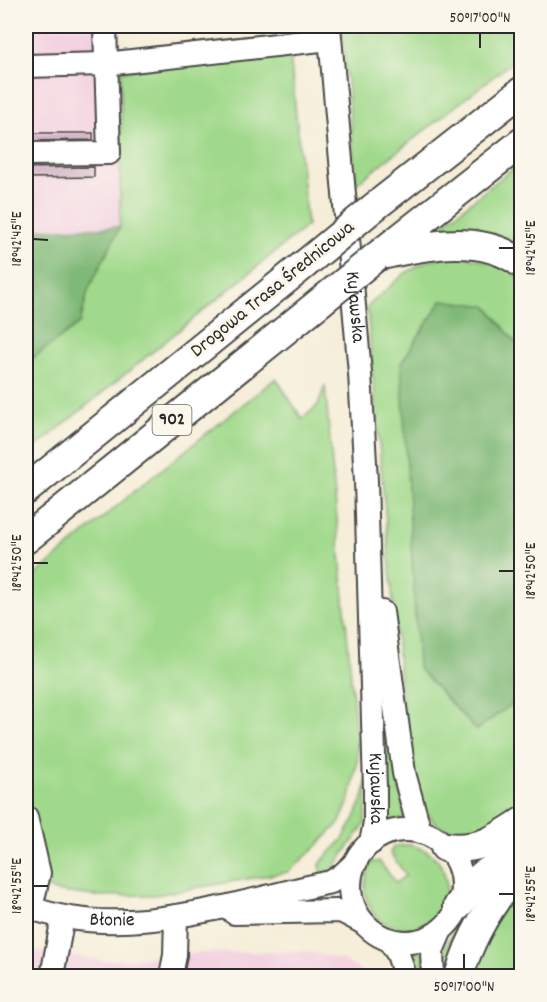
<svg xmlns="http://www.w3.org/2000/svg" width="547" height="1002" viewBox="0 0 547 1002" font-family="Dekko,sans-serif">
<rect width="100%" height="100%" fill="#fbf7ec"/>
<filter id="ink" filterUnits="userSpaceOnUse"><feTurbulence type="fractalNoise" baseFrequency=".0167" numOctaves="2"/><feDisplacementMap in="SourceGraphic" scale="12" xChannelSelector="R" yChannelSelector="G"/><feConvolveMatrix kernelMatrix="1 2 1 2 8 2 1 2 1" color-interpolation-filters="sRGB"/></filter>
<filter id="wash" filterUnits="userSpaceOnUse"><feTurbulence type="fractalNoise" baseFrequency=".008" numOctaves="4" result="noise"/><feDisplacementMap in="SourceGraphic" scale="24" xChannelSelector="R" yChannelSelector="G"/><feGaussianBlur stdDeviation="1.35" result="paint"/><feColorMatrix in="noise" values="0 0 0 0 0 0 0 0 0 0 0 0 0 0 0 0 0 1.4 0 .05"/><feComposite in="paint" operator="in"/></filter>
<g filter="url(#wash)">
<rect width="100%" height="100%" fill="#f5edd7"/>
<g fill="#f3cfe0">
<polygon points="121,26 120,227 26,230 26,27"/>
<polygon points="26,945 35,950 105,961 197,953 306,951 343,960 370,976 26,976"/>
</g>
<g fill="#a0d98b" stroke="#66825b" stroke-width="1.5">
<polygon points="342,26 521,26 521,55 356,184"/>
<polygon points="290,54 307,226 26,455 26,363 80,323 88,290 120,227 121,71"/>
<path d="M521 162V248C502 231 469 229 444 232L441 226Z"/>
<polygon points="456,253 509,268 521,281 521,368 519,347 511,705 521,691 521,807 498,824 479,830 458,833 438,826 424,810 415,783 401,693 367,307 405,273 428,261"/>
<polygon points="276,378 302,419 318,405 325,385 358,757 350,798 340,822 315,848 288,872 155,895 94,896 55,891 26,880 26,583 136,490"/>
<polygon points="381,688 405,818 382,822"/>
<polygon points="368,776 365,824 335,866 322,876 320,865 323,860 343,839 354,820 363,798"/>
<path d="M409 845C427 849 440 857 445 876 448 885 447 894 444 903 426 952 342 927 371 863L379 861 396 883 406 875 390 853 394 846Z"/>
<polygon points="521,882 521,976 468,976 475,951"/>
<polygon points="479,884 451,976 440,976 445,947 455,928 466,915"/>
<polygon points="423,951 425,976 416,976 411,953"/>
</g>
<g fill="#80b977" stroke="#567251" stroke-width="1.5">
<polygon points="120,227 88,290 80,323 26,363 26,230"/>
<polygon points="442,300 487,306 519,347 521,368 521,691 511,705 476,730 418,668 401,363"/>
</g>
<g id="blocks">
<g fill="#c49db9">
<polygon points="26,133 93,133 93,140 26,141"/>
<polygon points="26,168 94,167 94,177 26,178"/>
</g>
</g>
</g>
<g filter="url(#ink)">
<use href="#blocks" fill-opacity="0" stroke="#494845" stroke-width="1.5"/>
<g fill="none" stroke-linecap="round" stroke-linejoin="round">
<defs>
<g id="minor">
<path id="s1" d="M329 26 360 373 366 481 375 789V822L371 843"/>
<polyline points="26,66 105,64 330,39"/>
<polyline points="26,154 109,153 105,26"/>
<polyline points="382,612 404,773 420,832"/>
<polyline points="26,817 39,873 31,908"/>
<circle cx="406" cy="886" r="56"/>
<path id="s2" d="M26 906C122 944 234 902 331 882L342 875 356 862"/>
<polyline points="234,913 337,911 343,912 362,922"/>
<polyline points="388,939 398,954 405,976"/>
<polyline points="52,976 63,917"/>
<polyline points="171,976 175,955 176,916"/>
<polyline points="433,976 432,951 441,930"/>
</g>
<g id="major">
<polyline points="373,208 522,91"/>
<path d="M382 255C427 245 483 233 522 264"/>
<polyline points="377,256 522,142"/>
<polyline points="26,490 305,264"/>
<polyline points="26,539 319,303"/>
<path d="M445 847C478 851 495 840 522 822"/>
<polyline points="458,906 477,880 484,874 522,851"/>
<path d="M459 976C471 934 493 899 522 866"/>
</g>
</defs>
<use href="#minor" stroke="#494845" stroke-width="26"/>
<use href="#major" stroke="#494845" stroke-width="32"/>
<use href="#minor" stroke="#fff" stroke-width="22"/>
<use href="#major" stroke="#fff" stroke-width="28"/>
<defs>
<g id="major-bridge">
<polyline points="305,264 373,208"/>
<polyline points="319,303 377,256"/>
</g>
</defs>
<use href="#major-bridge" stroke="#494845" stroke-width="32" stroke-linecap="butt"/>
<use href="#major-bridge" stroke="#fff" stroke-width="28"/>
</g>
</g>
<path fill="none" stroke="#2b2b2b" stroke-width="2" d="M480 48V33M33 239 48 240M499 248H514M33 563H48M499 571H514M33 886H48M499 894H514M464 969V954"/>
<g text-anchor="middle" dominant-baseline="central" stroke-width="6" stroke-linejoin="round" paint-order="stroke">
<rect fill="#fbf7ec" stroke="#696865" stroke-width="1.5" x="152.5" y="405" width="39" height="30" rx="4.5"/>
<g font-size="18" font-weight="bold" fill="#2b2b2b">
<text x="172" y="420">902</text>
</g>
<g font-size="20" fill="#2b2b2b" stroke="#fbf7ec">
<text transform="translate(273 290) rotate(-39)">Drogowa Trasa Średnicowa</text>
<text stroke="none"><textPath href="#s1" startOffset="282">Kujawska</textPath></text>
<text stroke="none"><textPath href="#s1" startOffset="764">Kujawska</textPath></text>
<text stroke="none"><textPath href="#s2" startOffset="88">Błonie</textPath></text>
</g>
</g>
<rect width="547" height="1002" fill="none" stroke="#fbf7ec" stroke-width="66"/>
<rect x="33" y="33" width="481" height="936" fill="none" stroke="#2b2b2b" stroke-width="2"/>
<g font-size="15" text-anchor="middle" fill="#2b2b2b">
<text x="480" y="22">50°17'00"N</text>
<text transform="translate(16 239) rotate(-90)" y="5">18°42'45"E</text>
<text transform="translate(530 248) rotate(-90)" y="5">18°42'45"E</text>
<text transform="translate(16 563) rotate(-90)" y="5">18°42'50"E</text>
<text transform="translate(530 571) rotate(-90)" y="5">18°42'50"E</text>
<text transform="translate(16 886) rotate(-90)" y="5">18°42'55"E</text>
<text transform="translate(530 894) rotate(-90)" y="5">18°42'55"E</text>
<text x="464" y="991">50°17'00"N</text>
</g>
</svg>
